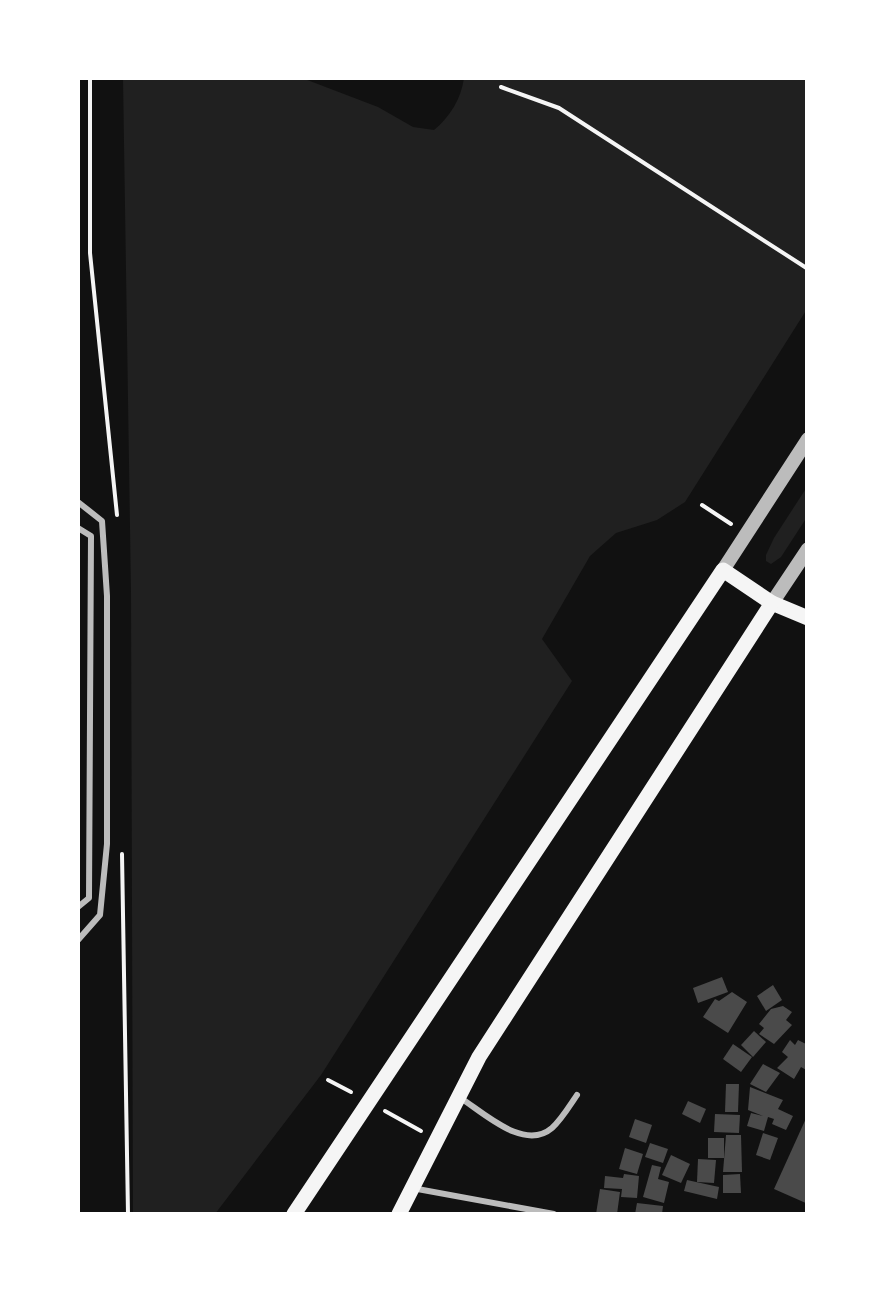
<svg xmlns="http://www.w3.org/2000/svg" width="885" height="1292" viewBox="0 0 885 1292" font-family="Signika,sans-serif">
<rect width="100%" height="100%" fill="#111"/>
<g fill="#202020">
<path d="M123 78H302L378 107 413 127 434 130C450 117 461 99 464 78H807V309L685 502 657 520 616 533 590 556 542 639 572 681 321 1075 215 1214H133L131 592Z"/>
<polygon points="807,487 807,517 781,557 771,564 766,561 766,555 774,538"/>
</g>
<g fill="#4a4a4a">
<polygon points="722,977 728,992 698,1003 693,988"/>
<polygon points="773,985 782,1000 766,1011 757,996"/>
<polygon points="732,992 747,1002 728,1033 703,1017 715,999 719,1001"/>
<polygon points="783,1006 792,1012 786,1020 792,1025 774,1044 759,1034 764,1028 759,1024 771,1009"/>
<polygon points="754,1031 766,1042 753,1057 741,1045"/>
<polygon points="790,1040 795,1045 798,1040 808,1045 808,1071 801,1067 794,1079 777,1068 788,1057 782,1052"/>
<polygon points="733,1044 752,1057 741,1072 723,1059"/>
<polygon points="763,1064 780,1073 766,1092 750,1084"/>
<polygon points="726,1084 739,1084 738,1112 725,1112"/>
<polygon points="750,1087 783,1100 778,1109 793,1116 786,1130 772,1124 774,1119 768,1117 764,1131 747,1126 751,1113 763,1116 748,1110"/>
<polygon points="688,1101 706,1109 700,1123 682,1114"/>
<polygon points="715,1114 740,1115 739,1133 714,1132"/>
<polygon points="808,1114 808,1204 774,1189"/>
<polygon points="635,1119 652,1125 646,1143 629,1137"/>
<polygon points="763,1133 778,1138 770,1160 756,1155"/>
<polygon points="726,1135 741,1135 742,1172 723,1172"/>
<rect x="708" y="1138" width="16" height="20"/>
<polygon points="650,1143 668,1149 663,1163 645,1157"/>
<polygon points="625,1148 643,1154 637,1174 619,1169"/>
<polygon points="671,1155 690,1164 681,1183 662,1175"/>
<polygon points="698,1159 716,1160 714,1183 697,1182"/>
<polygon points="652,1165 661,1167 658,1179 669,1182 664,1203 643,1197"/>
<polygon points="624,1174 639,1176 637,1198 621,1197 622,1189 604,1188 605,1176 623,1178"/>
<polygon points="740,1174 741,1193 723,1193 723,1175"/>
<polygon points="687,1180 719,1187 717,1199 684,1191"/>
<polygon points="600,1189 620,1192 617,1214 596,1214"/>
<polygon points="637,1203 663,1206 662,1214 635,1214"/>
</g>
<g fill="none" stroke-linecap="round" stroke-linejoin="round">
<g stroke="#f5f5f5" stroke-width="4">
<polyline points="90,78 90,253 117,515"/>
<polyline points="501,87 559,108 808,269"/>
<polyline points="702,505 731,524"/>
<polyline points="122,854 128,1214"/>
<polyline points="328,1080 351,1092"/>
<polyline points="385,1111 421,1131"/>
</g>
<g stroke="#bcbcbc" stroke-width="6">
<polyline points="78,502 102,521 107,596 107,844 100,915 78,940"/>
<polyline points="78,528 91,536 89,898 78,907"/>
<path d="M459 1097C483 1112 524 1152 552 1128 562 1119 570 1105 577 1095"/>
<polyline points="412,1188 554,1214"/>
</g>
<g stroke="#bcbcbc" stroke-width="14">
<polyline points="723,570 808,439"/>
<polyline points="772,603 808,549"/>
</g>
<g stroke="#f5f5f5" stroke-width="15">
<polyline points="294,1214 723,570 772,603 808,618"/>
<polyline points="399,1214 479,1057 772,603"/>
</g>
</g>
<rect width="885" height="1292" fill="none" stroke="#ffffff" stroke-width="160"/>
</svg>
